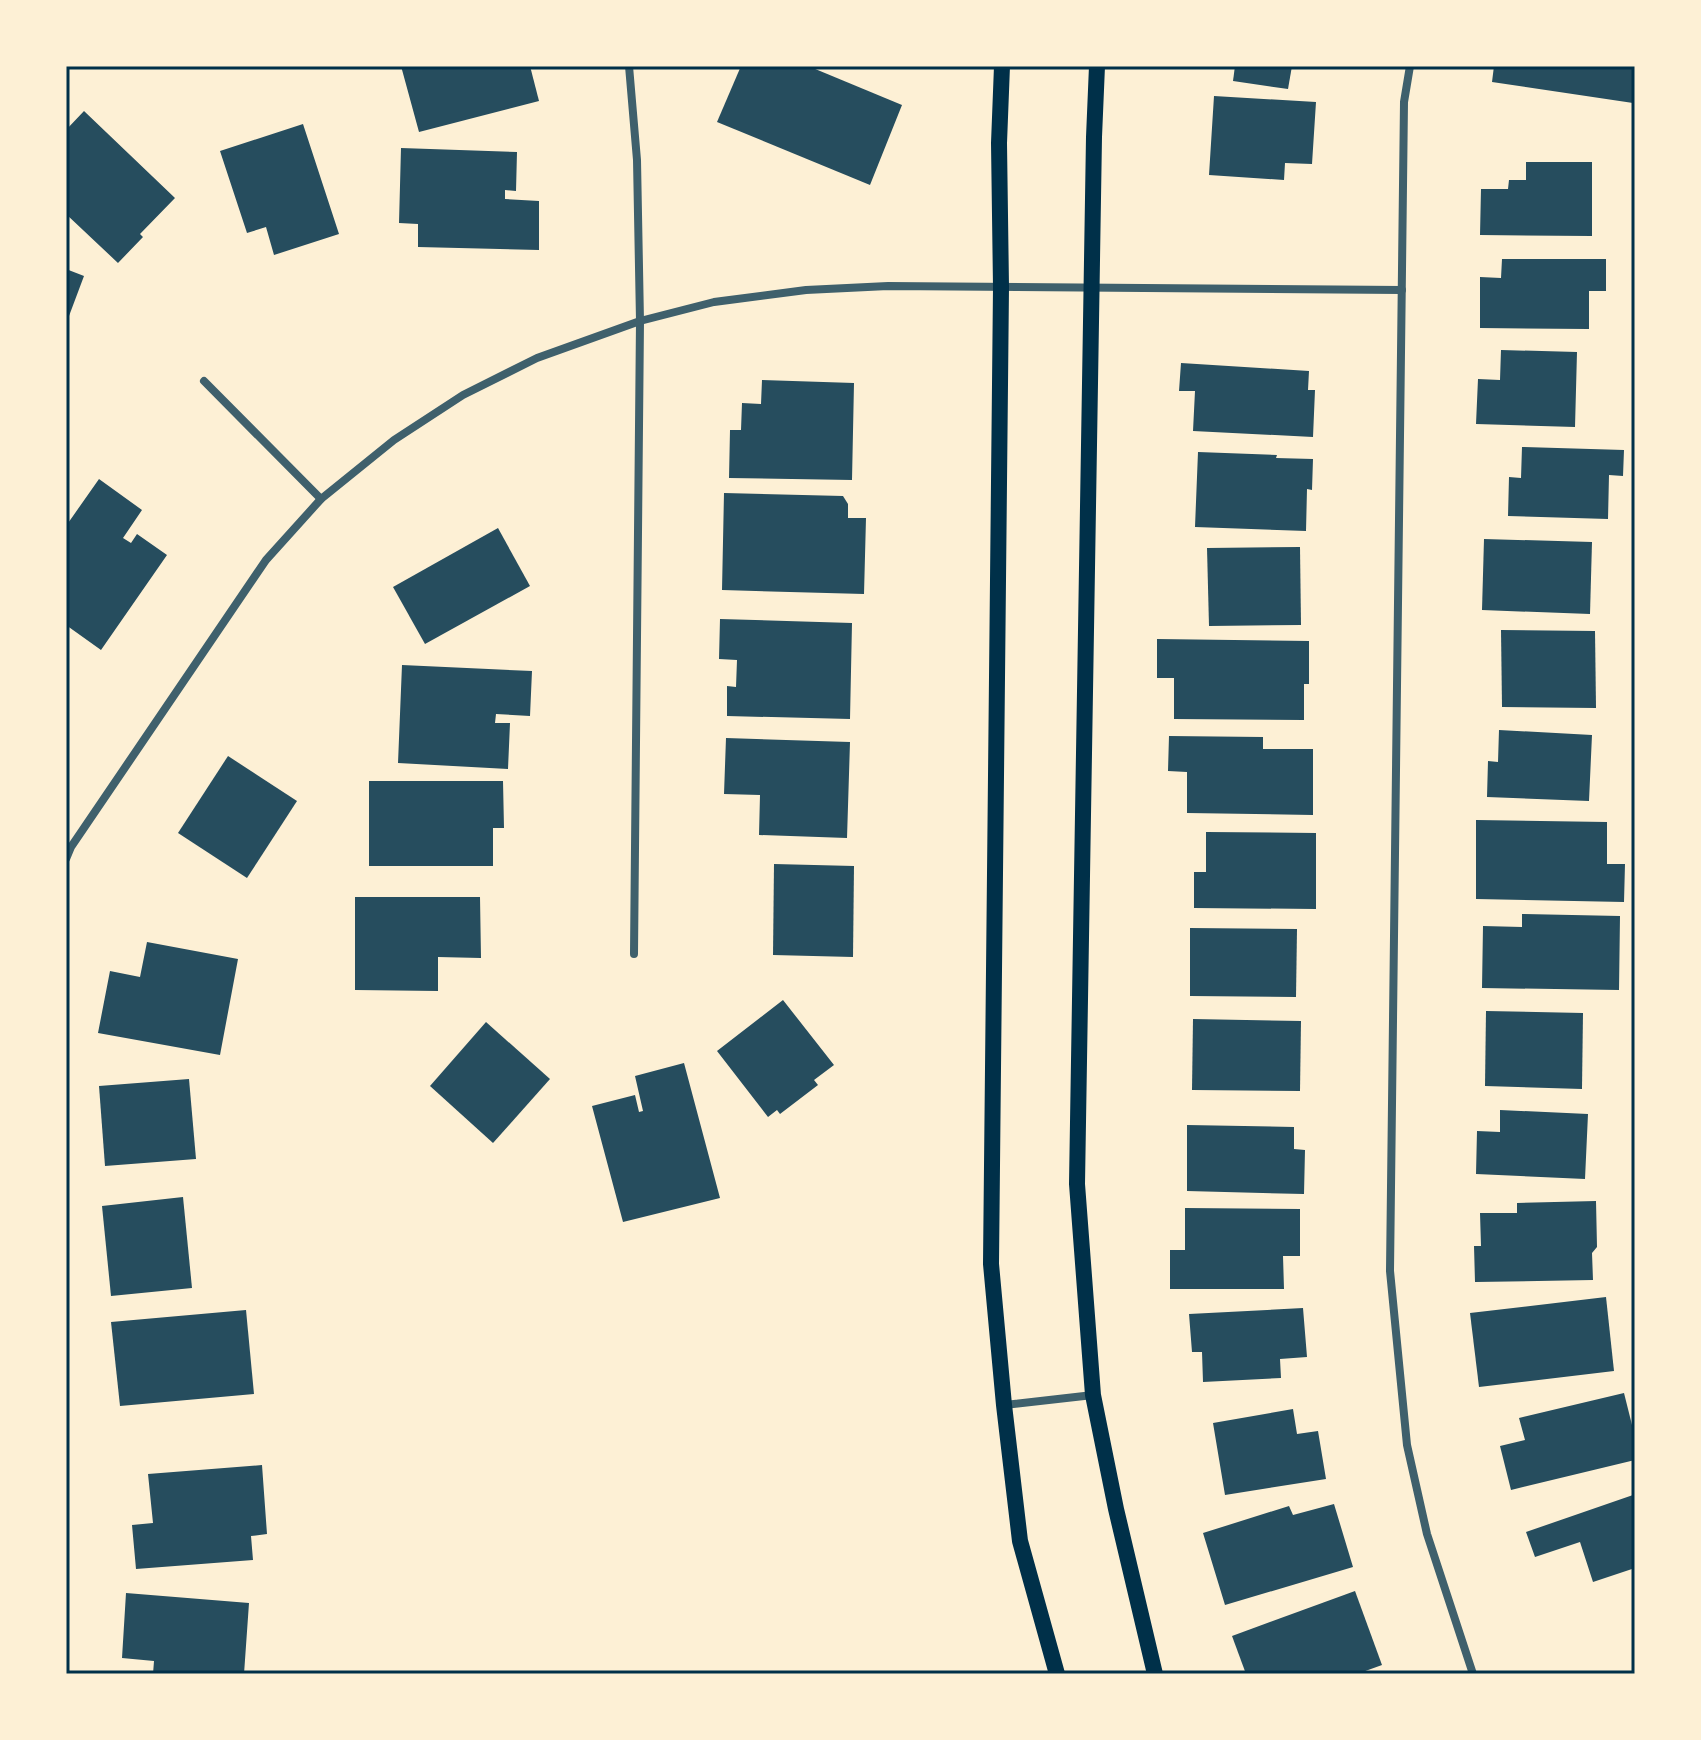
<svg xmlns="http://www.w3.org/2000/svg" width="1701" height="1740" viewBox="0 0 1701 1740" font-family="'Playfair Display',serif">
<rect width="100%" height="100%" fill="#fdf0d5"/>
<g fill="#264d5e">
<polygon points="401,66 530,66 539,101 419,132"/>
<polygon points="741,66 808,66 902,105 870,185 717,122"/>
<polygon points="1235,66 1292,66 1288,89 1233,81"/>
<polygon points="1494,66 1623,66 1635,68 1633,103 1492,82"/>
<polygon points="1214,96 1316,102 1312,164 1285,163 1284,180 1209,175"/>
<polygon points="84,111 175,198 140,234 143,237 118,263 66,214 66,130"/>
<polygon points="303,124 339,234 274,255 266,227 247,233 220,151"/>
<polygon points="401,148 517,152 516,191 505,190 505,199 539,201 539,250 418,247 418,224 399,223"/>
<polygon points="1526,162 1592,162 1592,236 1480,235 1481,189 1508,189 1509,180 1526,180"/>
<polygon points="1502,259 1606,259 1606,291 1589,291 1589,329 1480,328 1480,277 1501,278"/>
<polygon points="66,269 84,276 66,324"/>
<polygon points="1501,350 1577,352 1575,427 1476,424 1478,379 1500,380"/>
<polygon points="1181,363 1309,371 1308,390 1315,390 1313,437 1193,431 1195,391 1179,391"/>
<polygon points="762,380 854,383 852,480 729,478 730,430 741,430 742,403 761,404"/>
<polygon points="1522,447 1624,450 1623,476 1609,475 1608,519 1508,516 1509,477 1521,478"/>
<polygon points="1198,452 1277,455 1276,458 1313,459 1312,490 1307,489 1306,531 1195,527"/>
<polygon points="99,479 142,510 123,538 131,543 137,534 167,555 101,650 66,625 66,526"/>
<polygon points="724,493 843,496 848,504 848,518 866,518 864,594 722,590"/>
<polygon points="498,528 530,586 425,644 393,587"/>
<polygon points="1484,539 1592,542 1590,614 1482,610"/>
<polygon points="1300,547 1301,625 1209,626 1207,548"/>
<polygon points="720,619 852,623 850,719 727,716 727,686 736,687 737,660 719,659"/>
<polygon points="1501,630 1595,631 1596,708 1502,707"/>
<polygon points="1157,639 1309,641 1309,684 1304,684 1304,720 1174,719 1174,678 1157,678"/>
<polygon points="402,665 532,671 530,716 496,714 495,723 510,723 508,769 398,763"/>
<polygon points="1499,730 1592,735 1589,801 1487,797 1488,761 1498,762"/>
<polygon points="1169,736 1263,737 1263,749 1313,749 1313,815 1187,813 1187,772 1168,771"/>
<polygon points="726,738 850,742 847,838 759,835 760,795 724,794"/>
<polygon points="228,756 297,801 247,878 178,833"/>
<polygon points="369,781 503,781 504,828 493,828 493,866 369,866"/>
<polygon points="1476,820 1607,822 1607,864 1625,864 1624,902 1476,899"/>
<polygon points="1206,832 1316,833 1316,909 1194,908 1194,872 1206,872"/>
<polygon points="774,864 854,866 853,957 773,955"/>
<polygon points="355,897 480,897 481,958 438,957 438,991 355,990"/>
<polygon points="1522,914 1620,916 1619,990 1482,988 1483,926 1522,927"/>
<polygon points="1190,928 1297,929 1296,997 1190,996"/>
<polygon points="147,942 238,959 220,1055 98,1033 110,971 140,977"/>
<polygon points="783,1000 834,1065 814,1080 818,1085 780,1114 777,1110 768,1117 717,1051"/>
<polygon points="1486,1011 1583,1013 1582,1089 1485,1086"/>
<polygon points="1193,1019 1301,1021 1300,1091 1192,1090"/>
<polygon points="486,1022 550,1079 493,1143 430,1086"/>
<polygon points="684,1063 720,1198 623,1222 592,1106 635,1095 639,1112 643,1111 635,1076"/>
<polygon points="189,1079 196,1159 105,1166 99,1086"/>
<polygon points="1500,1110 1588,1114 1585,1179 1476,1174 1477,1131 1500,1132"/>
<polygon points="1187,1125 1294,1127 1294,1149 1305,1150 1304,1194 1187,1191"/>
<polygon points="183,1197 192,1288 111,1296 102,1206"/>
<polygon points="1596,1201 1597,1247 1592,1253 1593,1280 1475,1282 1474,1246 1481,1246 1480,1213 1517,1213 1517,1203"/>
<polygon points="1185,1208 1300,1209 1300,1256 1283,1256 1284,1289 1170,1289 1170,1250 1185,1250"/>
<polygon points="1606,1297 1614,1371 1479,1387 1470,1313"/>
<polygon points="1303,1308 1307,1357 1280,1359 1281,1378 1203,1382 1202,1352 1192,1352 1189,1314"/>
<polygon points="246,1310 254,1394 120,1406 111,1322"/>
<polygon points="1624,1393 1635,1437 1635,1460 1511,1490 1500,1446 1525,1440 1519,1418"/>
<polygon points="1293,1409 1297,1434 1318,1431 1326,1479 1225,1495 1213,1423"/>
<polygon points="262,1465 267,1534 251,1536 253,1560 136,1569 132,1525 153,1523 148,1474"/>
<polygon points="1633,1495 1635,1501 1635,1568 1593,1582 1580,1542 1535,1557 1526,1532"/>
<polygon points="1334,1504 1353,1567 1225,1605 1203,1533 1289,1506 1293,1515"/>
<polygon points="1355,1591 1382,1665 1357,1674 1246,1674 1232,1636"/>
<polygon points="126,1593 249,1603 244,1674 153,1674 154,1661 122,1658"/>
</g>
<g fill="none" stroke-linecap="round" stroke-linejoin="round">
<g stroke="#3f606c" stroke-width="8">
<polyline points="629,66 637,160 640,321 634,954"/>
<polyline points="1410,66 1404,102 1390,1271 1407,1445 1427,1534 1473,1674"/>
<polyline points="204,381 321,499"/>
<polyline points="66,859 71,847 266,560 321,499 394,440 463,395 537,358 640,321 714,302 806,290 888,286 1402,290"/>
<polyline points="1005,1405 1093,1395"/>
</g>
<g stroke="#003049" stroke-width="16">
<polyline points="1002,66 999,143 1001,287 991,1264 1004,1405 1020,1541 1057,1674"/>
<polyline points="1097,66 1094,137 1077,1184 1093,1395 1116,1509 1155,1674"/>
</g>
</g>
<rect width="1701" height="1740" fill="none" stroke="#fdf0d5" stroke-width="136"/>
<rect x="68" y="68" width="1565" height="1604" fill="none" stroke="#003049" stroke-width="3"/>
</svg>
